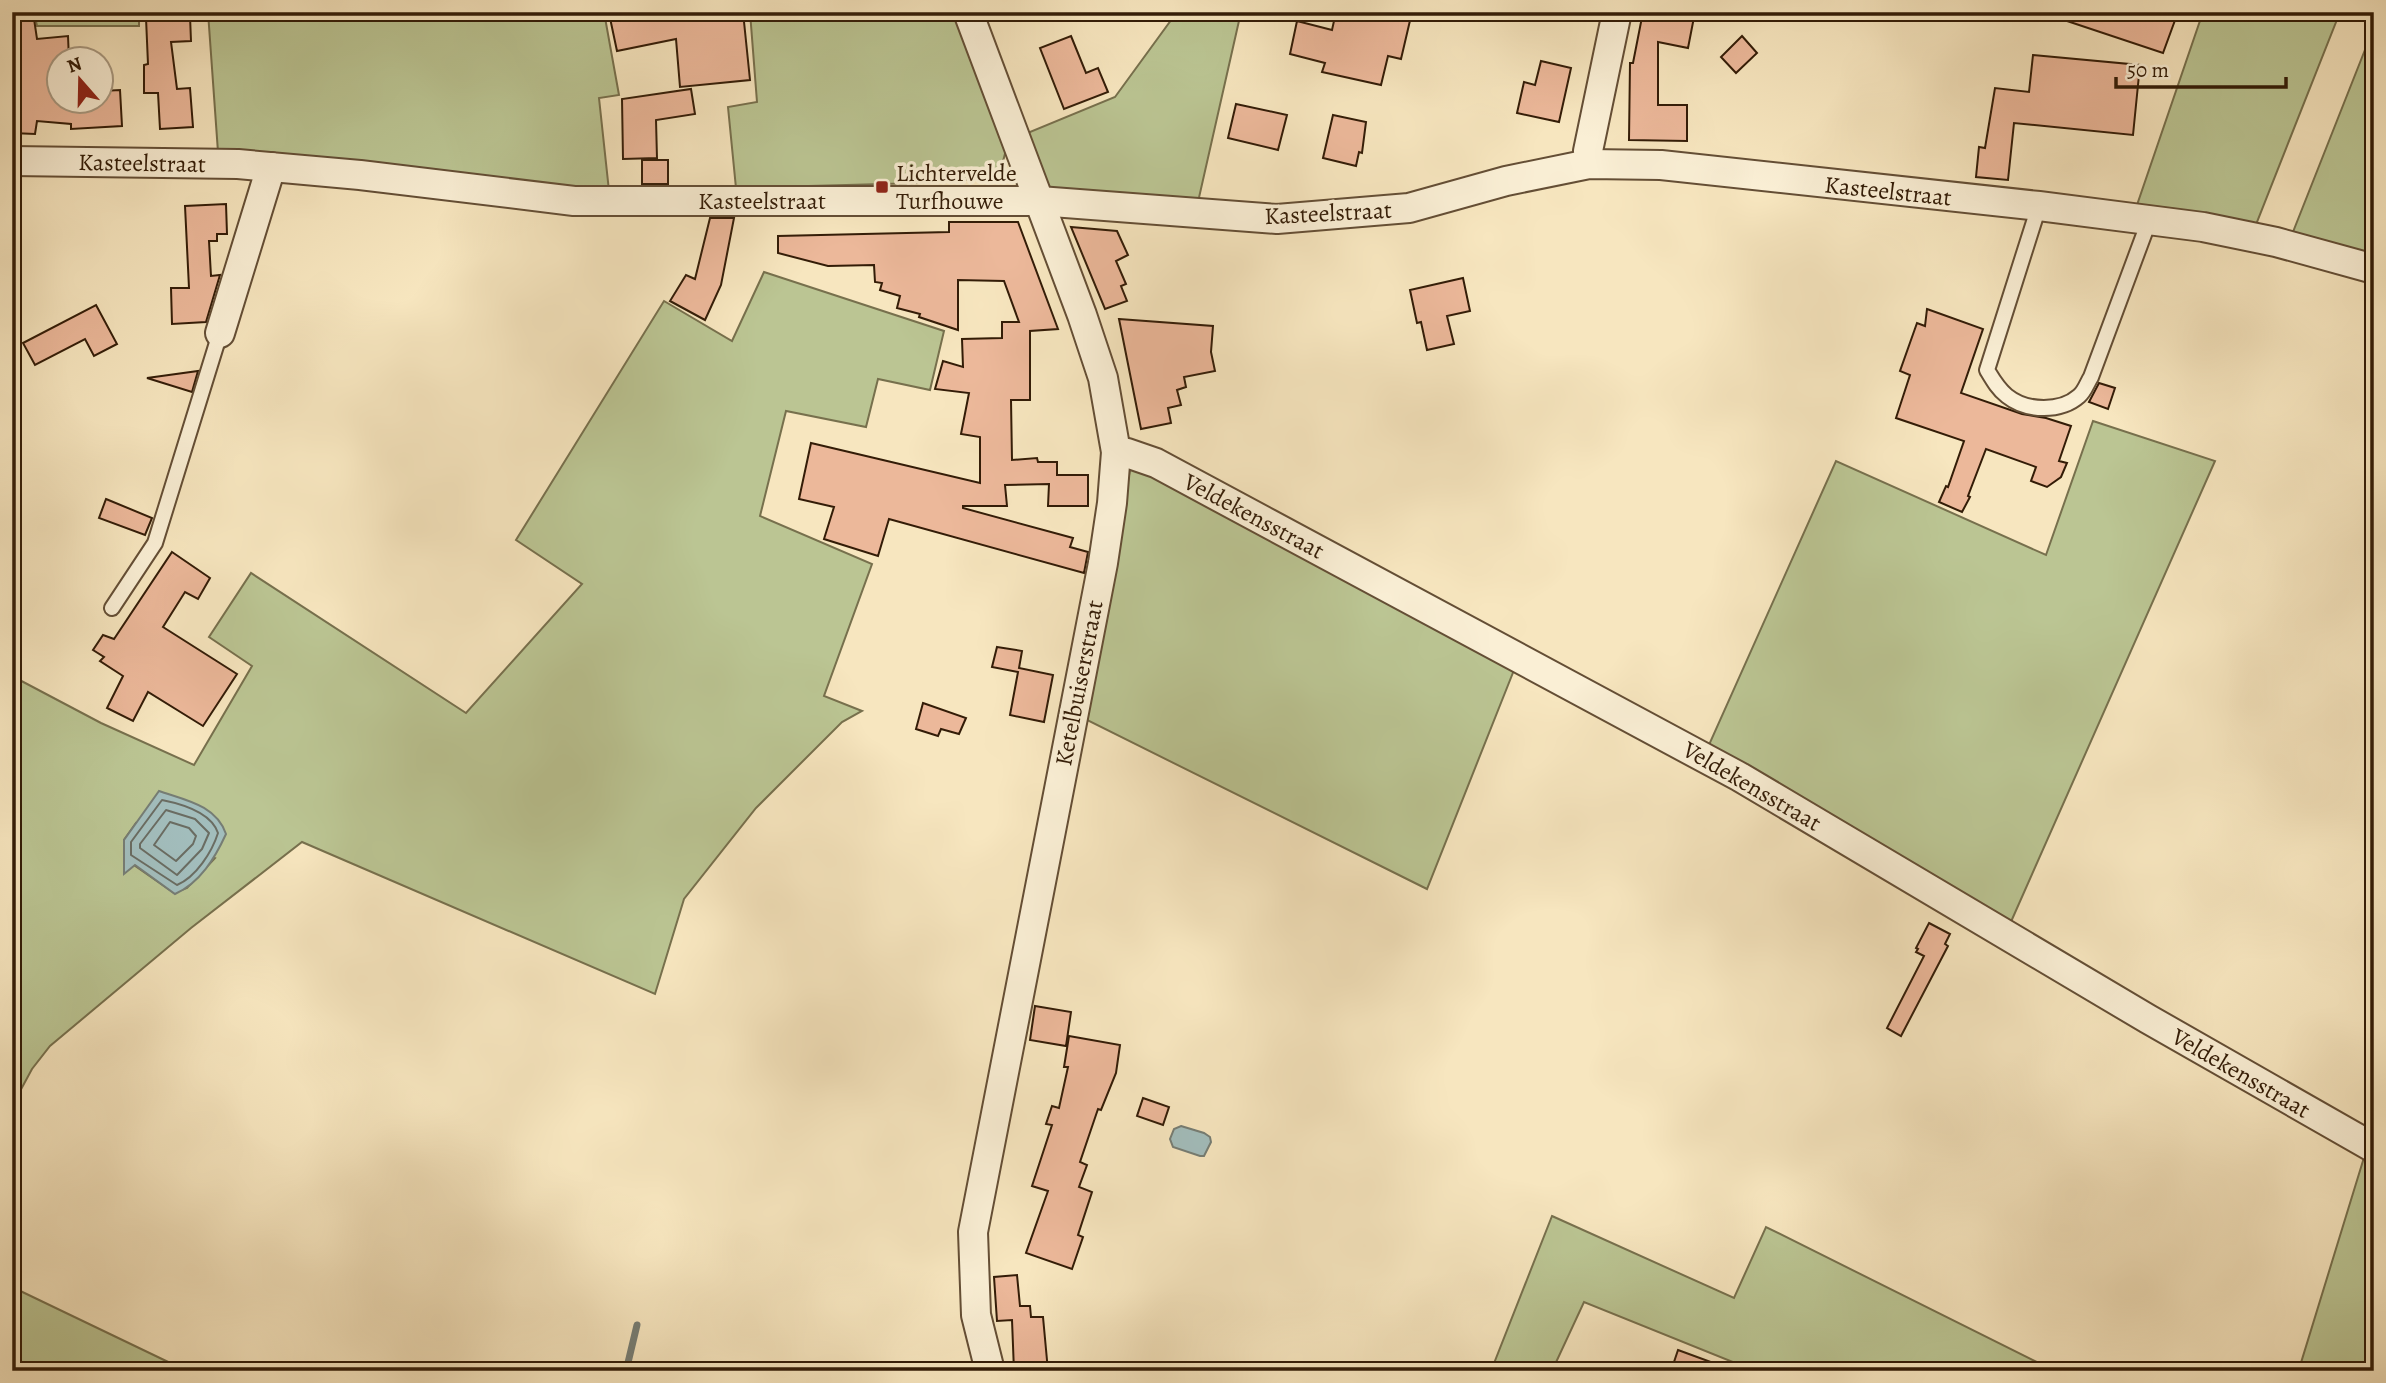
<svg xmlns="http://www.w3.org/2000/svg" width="2386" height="1383" viewBox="0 0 2386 1383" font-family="Alegreya,serif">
<rect width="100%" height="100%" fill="#f7e6bf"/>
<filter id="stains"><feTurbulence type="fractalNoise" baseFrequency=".00286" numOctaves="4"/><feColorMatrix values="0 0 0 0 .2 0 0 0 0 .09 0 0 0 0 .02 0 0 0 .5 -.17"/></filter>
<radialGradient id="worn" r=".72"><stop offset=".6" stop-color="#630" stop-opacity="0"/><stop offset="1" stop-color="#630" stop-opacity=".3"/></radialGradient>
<g fill="#bbc593" stroke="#77704d" stroke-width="2" fill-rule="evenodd">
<polygon points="34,12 139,12 139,26 37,26"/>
<polygon points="208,12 604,12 619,95 599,98 609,191 218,152"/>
<polygon points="750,12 955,12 1006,150 1002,165 994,173 977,179 921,183 736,188 728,107 757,102"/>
<polygon points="1177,12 1241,12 1198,202 1046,193 1025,134 1115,97"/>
<polygon points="2203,12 2340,12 2255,227 2137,205"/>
<polygon points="2374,27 2374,259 2291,237"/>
<path d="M764 272 944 331 930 390 878 379 866 427 786 411 760 516 872 564 824 696 862 711 842 722 756 808 684 899 655 994 302 842 191 928 50 1046 32 1069 12 1106V676L101 723 194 765 252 666 209 637 251 573 466 713 582 584 516 540 664 301 732 341ZM136 823 215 858 187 888 174 893 134 865 124 840Z"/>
<polygon points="2093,421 2215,461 2010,924 1708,747 1836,461 2046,555"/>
<polygon points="1130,470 1148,470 1516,665 1427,889 1085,719"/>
<polygon points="2366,1151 2374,1154 2374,1371 2313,1371 2300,1366"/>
<polygon points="1552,1216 1734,1298 1766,1227 2055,1371 1755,1371 1584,1302 1552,1371 1491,1371"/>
<polygon points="12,1287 187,1371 12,1371"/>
</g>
<g fill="#a2bdbc" stroke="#767d74" stroke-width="2">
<path d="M159 791C185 800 216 805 226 834 215 858 200 883 175 894L135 865 124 874V840Z"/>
<polygon points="1181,1126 1204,1133 1210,1137 1211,1142 1204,1156 1200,1156 1173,1147 1170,1139 1174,1129"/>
</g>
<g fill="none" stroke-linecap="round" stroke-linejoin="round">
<g stroke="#6a6c62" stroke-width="2">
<path d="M162 800C182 804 211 812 218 833 212 852 196 877 177 885L131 855V842Z"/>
<polygon points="166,810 195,819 209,833 202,849 177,875 140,848 140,844"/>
<polygon points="170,822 189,828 196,836 193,844 176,861 154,845"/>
</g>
<polyline stroke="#767d74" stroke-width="7" points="626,1371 637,1325"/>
</g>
<g fill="#ecb89a" stroke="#331c07" stroke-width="2">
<polygon points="14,12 33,12 37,39 68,36 69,60 60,60 60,102 102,102 102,91 120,90 122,126 71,129 71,124 37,121 35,134 12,133 12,42 19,40"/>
<polygon points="639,12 743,12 750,80 680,87 676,39 617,51 610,18"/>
<polygon points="1336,12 1412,12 1401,59 1388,56 1381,85 1322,72 1325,63 1290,54 1297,21 1332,30"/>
<polygon points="1643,12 1695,12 1688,48 1658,42 1658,105 1687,105 1687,141 1629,140 1630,63 1633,63"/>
<polygon points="2052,12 2178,12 2163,53 2052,16"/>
<polygon points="190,16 191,41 171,42 177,89 190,88 193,127 160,129 158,93 144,93 144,65 148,64 146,18"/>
<polygon points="1071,36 1086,73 1098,68 1108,92 1064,109 1040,48"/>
<polygon points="1742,36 1757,53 1736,73 1721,57"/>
<polygon points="2033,55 2140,65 2133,135 2014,123 2008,180 1976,177 1979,147 1985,148 1995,88 2029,92"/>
<polygon points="1541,61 1571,68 1559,122 1517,113 1524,82 1535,85"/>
<polygon points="691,89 695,114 656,120 657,158 623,159 622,99"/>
<polygon points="1236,104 1287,115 1278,150 1228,138"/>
<polygon points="1333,115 1366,122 1362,153 1359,152 1356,166 1323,158"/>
<rect x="642" y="160" width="26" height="24"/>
<polygon points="226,204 227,234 217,234 217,241 209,241 211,276 220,275 206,322 172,324 171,288 189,288 185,206"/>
<polygon points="710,218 734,218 721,285 705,320 670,301 686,275 695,279"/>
<polygon points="949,222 1018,222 1058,329 1030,331 1030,400 1011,400 1012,460 1037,458 1038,462 1057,462 1057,475 1088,475 1088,506 1048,506 1049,484 1005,485 1007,506 963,506 963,508 1073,538 1070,547 1088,552 1084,573 889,519 878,556 824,539 834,507 799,499 811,443 980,483 980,437 961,434 969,393 935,389 943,361 963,367 962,339 1002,338 1002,322 1019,322 1004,281 958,280 958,330 919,317 920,314 897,308 900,296 880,290 882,283 875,282 874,265 828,266 778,253 778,236 949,232"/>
<polygon points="1071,227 1117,231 1128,255 1116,261 1126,284 1121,286 1127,301 1105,309"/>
<polygon points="1463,278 1470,311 1447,316 1454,344 1427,350 1421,322 1417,323 1410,290"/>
<polygon points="96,305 117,344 94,356 85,339 35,365 23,343"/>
<polygon points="1927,309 1983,329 1961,393 2022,414 2046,418 2071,426 2059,461 2067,463 2061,477 2047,487 2031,481 2036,467 1986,449 1968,496 1970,497 1962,512 1939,502 1946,486 1948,487 1964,441 1896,418 1910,375 1900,371 1917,323 1925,326"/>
<polygon points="1119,319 1213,326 1211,352 1215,371 1184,377 1186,387 1177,390 1181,405 1168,408 1171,423 1141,429"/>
<polygon points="198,371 192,392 147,378"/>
<polygon points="2099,383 2115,388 2108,409 2089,402"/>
<polygon points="106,499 152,518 145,535 99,518"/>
<polygon points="172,552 210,578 198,599 185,592 163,627 237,674 203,726 148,692 133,721 107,708 123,676 100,661 104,657 93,650 103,635 114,639"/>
<polygon points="997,647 1022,651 1019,668 1053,675 1044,722 1010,715 1018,672 992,667"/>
<polygon points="923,703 966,718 959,734 941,729 938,736 916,729"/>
<polygon points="1929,923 1950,934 1945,944 1948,946 1901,1036 1887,1028 1924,956 1916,952 1918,949 1916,948"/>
<polygon points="1035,1006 1071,1012 1066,1046 1030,1040"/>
<polygon points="1069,1036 1120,1045 1116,1073 1101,1110 1098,1109 1080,1162 1087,1165 1079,1187 1092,1192 1078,1235 1083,1237 1072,1269 1026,1253 1048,1191 1032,1186 1052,1125 1046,1124 1052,1106 1059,1108 1068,1067 1064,1067"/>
<polygon points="1143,1098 1169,1107 1163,1125 1137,1116"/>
<polygon points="1017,1275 1020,1306 1030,1306 1031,1317 1043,1317 1048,1371 1014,1371 1012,1320 997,1321 994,1277"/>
<polygon points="1678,1350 1730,1369 1729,1371 1671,1371"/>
</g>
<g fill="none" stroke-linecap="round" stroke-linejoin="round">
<defs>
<g id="service">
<path d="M2039 206 1987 370C1993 380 1998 389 2007 396 2027 412 2061 412 2079 396 2085 391 2087 383 2091 377L2146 229 2147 220"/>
<polyline points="112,608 155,543 220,333"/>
</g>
<g id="minor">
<polyline points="968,12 1082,315 1103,378 1116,452 1112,503 1103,563 973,1232 976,1315 990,1371"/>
<polyline points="12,161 238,164 360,175 574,201 1039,201 1277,219 1409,208 1506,181 1589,164 1661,165 2039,206 2203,227 2276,242 2374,269"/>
<polyline points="1589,164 1588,151 1617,12"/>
<polyline points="220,333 271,167"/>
<polyline points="1116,452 1127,453 1156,463 1740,777 2148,1019 2374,1148"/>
</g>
</defs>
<use href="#service" stroke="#644e35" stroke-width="18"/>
<use href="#minor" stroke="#644e35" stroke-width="32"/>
<use href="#service" stroke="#faefd5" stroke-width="14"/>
<use href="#minor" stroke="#faefd5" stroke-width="28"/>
</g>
<rect fill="#8f2418" stroke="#faefd5" stroke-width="2.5" x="875" y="180" width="14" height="14" rx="3.5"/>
<g text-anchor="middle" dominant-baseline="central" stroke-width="7" stroke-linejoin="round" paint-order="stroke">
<g font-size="24" fill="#331c07" stroke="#faefd5">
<text transform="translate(142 163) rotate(1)">Kasteelstraat</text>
<text transform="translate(1888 191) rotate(6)">Kasteelstraat</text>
<text x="762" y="201">Kasteelstraat</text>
<text transform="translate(1328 213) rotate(-3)">Kasteelstraat</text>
<text transform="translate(1254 516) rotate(28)">Veldekensstraat</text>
<text transform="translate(1079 683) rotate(-79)">Ketelbuiserstraat</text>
<text transform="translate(1752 786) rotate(30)">Veldekensstraat</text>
<text transform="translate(2241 1073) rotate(30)">Veldekensstraat</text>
</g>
<g font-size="24" fill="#331c07" stroke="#faefd5" text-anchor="start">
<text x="896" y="173">Lichtervelde<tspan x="896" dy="28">Turfhouwe</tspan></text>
</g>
</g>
<rect width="2386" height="1383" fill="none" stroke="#f7e6bf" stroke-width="42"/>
<rect x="14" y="14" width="2358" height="1355" fill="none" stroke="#331c07" stroke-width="3.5"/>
<rect x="21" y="21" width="2344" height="1341" fill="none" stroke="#331c07" stroke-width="2"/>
<g transform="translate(80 80) rotate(340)"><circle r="33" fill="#faefd5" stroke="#aa9b83" stroke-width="2"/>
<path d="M0-5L12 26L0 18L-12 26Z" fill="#8f2418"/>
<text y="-10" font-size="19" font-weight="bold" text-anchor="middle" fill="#331c07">N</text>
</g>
<path d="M2116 77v10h170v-10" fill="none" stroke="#331c07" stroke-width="3.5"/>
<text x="2127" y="77" font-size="21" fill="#331c07" stroke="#faefd5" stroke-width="5" paint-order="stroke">50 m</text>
<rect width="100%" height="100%" filter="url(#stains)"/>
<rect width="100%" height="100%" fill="url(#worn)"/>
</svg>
